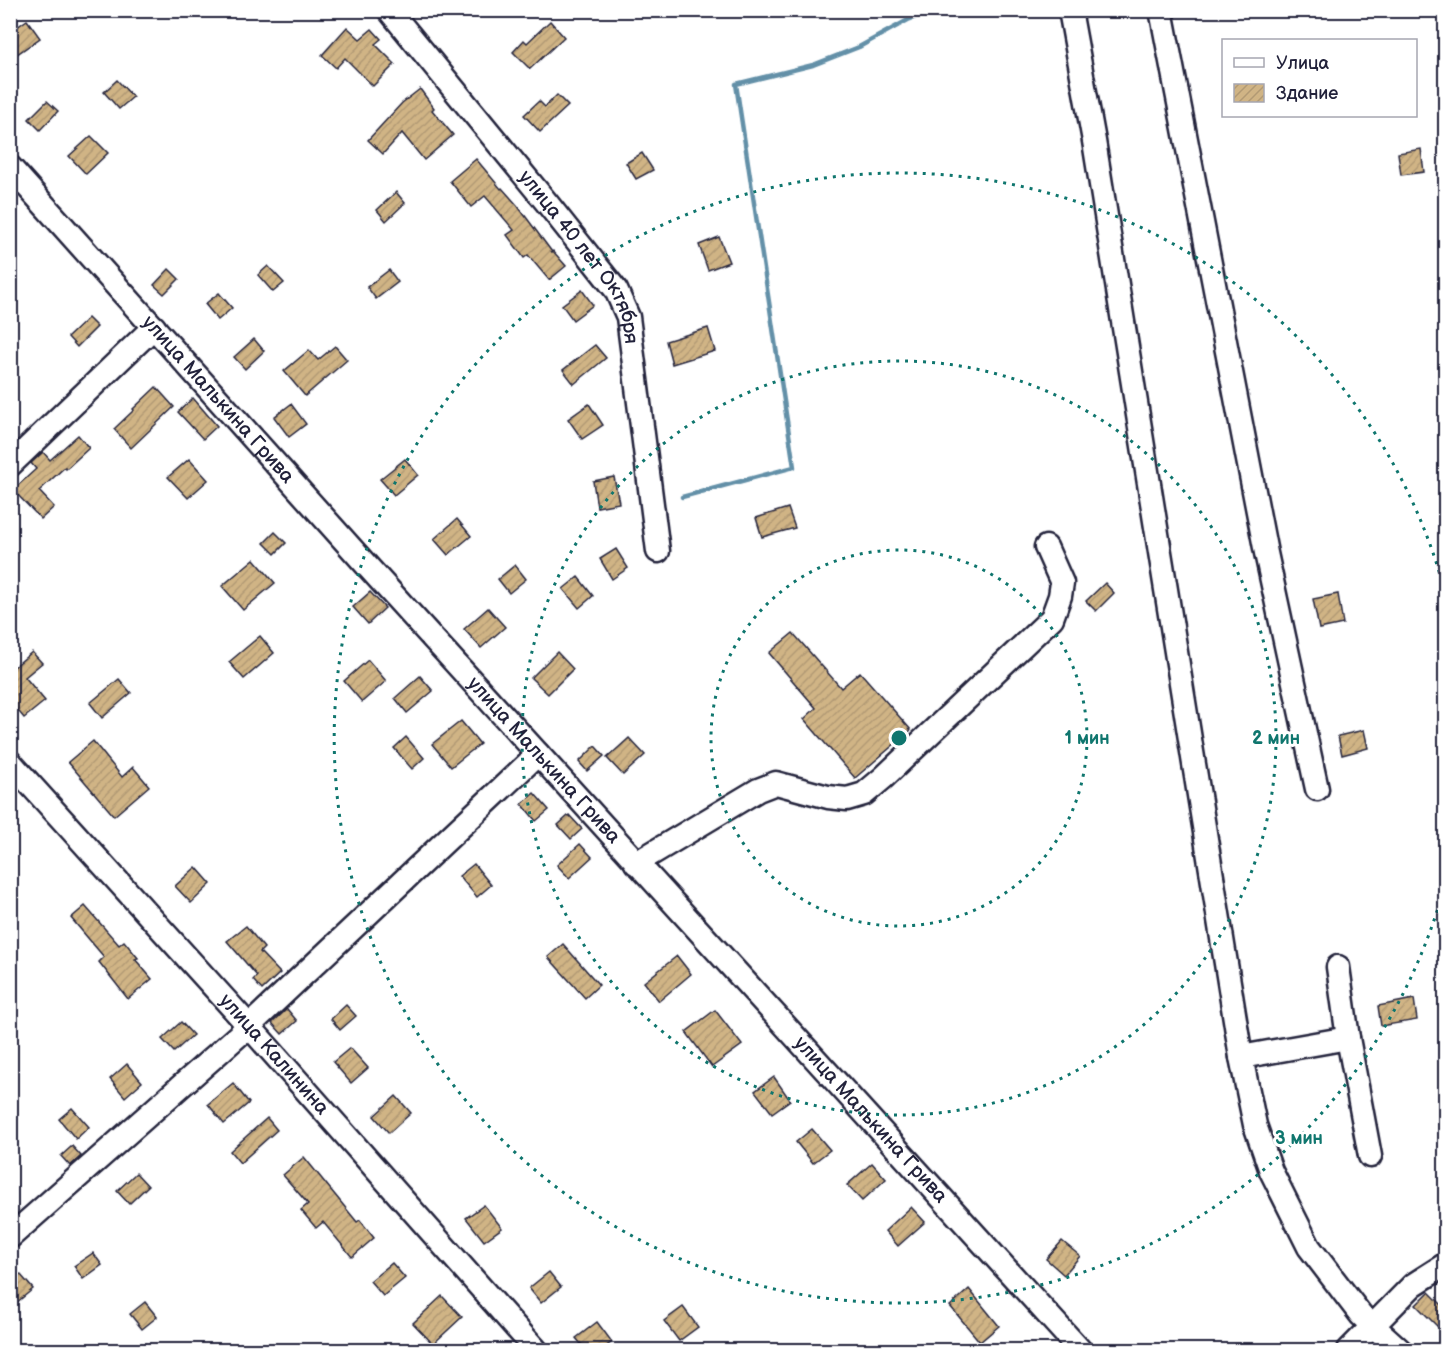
<svg xmlns="http://www.w3.org/2000/svg" width="1456" height="1361" viewBox="0 0 1456 1361" font-family="'Balsamiq Sans',sans-serif">
<defs>
<pattern id="building-hatch" width="6" height="6" patternUnits="userSpaceOnUse" patternTransform="scale(1.5)"><rect width="6" height="6" fill="#d0b485"/><path d="M-1 1l2-2M0 6l6-6M5 7l2-2" fill="none" stroke="#b29a74"/></pattern>
</defs>
<rect width="100%" height="100%" fill="#fff"/>
<filter id="ink" filterUnits="userSpaceOnUse"><feTurbulence type="fractalNoise" baseFrequency=".0167" numOctaves="2"/><feDisplacementMap in="SourceGraphic" scale="12" xChannelSelector="R" yChannelSelector="G"/><feConvolveMatrix kernelMatrix="1 2 1 2 8 2 1 2 1" color-interpolation-filters="sRGB"/></filter>
<g filter="url(#ink)">
<g fill="none" stroke-linecap="round" stroke-linejoin="round">
<polyline stroke="#6390a8" stroke-width="4.5" points="682,497 794,467 736,84 813,65 859,47 908,20 935,10"/>
</g>
<g fill="url(#building-hatch)" stroke="#22223b" stroke-width="1.5">
<polygon points="27,20 40,38 10,59 10,32"/>
<polygon points="550,21 564,37 530,69 513,52 524,40 527,43"/>
<polygon points="347,27 360,39 372,29 381,39 375,44 395,64 373,86 345,58 336,68 322,55"/>
<polygon points="117,80 133,97 119,109 104,92"/>
<polygon points="420,89 434,108 432,110 453,135 424,160 402,133 383,154 368,140 402,103"/>
<polygon points="557,95 568,106 540,132 524,115 539,101 545,107"/>
<polygon points="47,101 58,111 40,130 29,119"/>
<polygon points="91,136 108,153 86,174 69,156"/>
<polygon points="1421,149 1424,172 1401,175 1398,153"/>
<polygon points="642,153 653,170 636,179 626,163"/>
<polygon points="476,159 501,189 502,188 517,205 552,252 553,251 566,266 549,280 528,255 524,258 507,235 514,230 485,196 471,207 450,181"/>
<polygon points="396,192 405,203 386,221 377,210"/>
<polygon points="719,237 729,262 708,270 699,245"/>
<polygon points="268,266 284,283 273,292 258,275"/>
<polygon points="169,269 179,279 164,294 154,285"/>
<polygon points="389,270 398,282 376,299 367,287"/>
<polygon points="582,290 593,305 573,320 562,305"/>
<polygon points="219,293 232,308 218,320 205,304"/>
<polygon points="88,318 97,327 77,347 68,337"/>
<polygon points="708,328 715,351 672,364 666,341"/>
<polygon points="254,339 264,351 245,369 234,357"/>
<polygon points="595,345 606,358 574,384 563,370"/>
<polygon points="335,346 347,360 305,396 284,371 309,350 318,360"/>
<polygon points="156,387 174,407 131,448 114,429 134,410 133,409"/>
<polygon points="193,398 217,426 203,439 178,412"/>
<polygon points="291,404 306,424 289,437 274,417"/>
<polygon points="589,404 603,425 582,439 568,419"/>
<polygon points="78,435 89,448 66,469 65,467 39,491 54,507 41,519 13,490 36,469 31,463 43,452 50,460"/>
<polygon points="189,459 208,480 188,498 168,477"/>
<polygon points="405,459 418,475 394,495 380,479"/>
<polygon points="614,477 619,503 597,507 593,481"/>
<polygon points="788,508 795,528 762,537 756,518"/>
<polygon points="457,519 471,536 448,555 434,539"/>
<polygon points="275,532 286,543 275,554 264,543"/>
<polygon points="616,549 628,568 612,579 600,559"/>
<polygon points="254,559 275,583 243,610 222,586"/>
<polygon points="515,565 526,579 509,593 498,579"/>
<polygon points="578,577 593,596 579,608 563,589"/>
<polygon points="1105,583 1114,593 1096,611 1086,601"/>
<polygon points="370,592 385,608 368,624 353,607"/>
<polygon points="1338,594 1343,624 1319,629 1313,599"/>
<polygon points="488,608 505,627 481,648 464,629"/>
<polygon points="793,633 841,688 860,672 911,730 855,778 804,719 816,708 769,653"/>
<polygon points="260,636 274,653 244,679 229,662"/>
<polygon points="32,652 42,663 25,677 45,701 24,718 10,701 10,667 14,667"/>
<polygon points="557,652 573,669 548,694 531,678"/>
<polygon points="368,660 386,681 362,702 344,681"/>
<polygon points="420,676 433,691 407,713 395,698"/>
<polygon points="119,679 131,693 102,718 90,703"/>
<polygon points="461,721 480,744 451,767 432,744"/>
<polygon points="1364,730 1368,748 1342,755 1338,736"/>
<polygon points="406,737 424,758 412,769 394,748"/>
<polygon points="629,738 645,755 623,775 607,758"/>
<polygon points="93,741 122,777 133,767 149,786 114,816 68,762"/>
<polygon points="595,746 604,756 587,771 579,762"/>
<polygon points="534,793 549,810 536,821 522,804"/>
<polygon points="569,815 582,829 571,839 558,825"/>
<polygon points="580,844 592,857 569,878 557,865"/>
<polygon points="474,864 491,885 477,897 459,876"/>
<polygon points="196,867 211,884 191,903 175,886"/>
<polygon points="85,906 119,945 124,941 138,958 135,959 152,979 128,999 99,962 104,957 71,918"/>
<polygon points="246,926 264,948 260,952 280,973 262,990 253,980 257,976 227,941"/>
<polygon points="563,944 599,985 585,998 548,957"/>
<polygon points="677,956 691,974 659,1001 644,982"/>
<polygon points="1414,999 1417,1020 1381,1026 1378,1006"/>
<polygon points="346,1005 356,1016 340,1030 331,1019"/>
<polygon points="287,1009 297,1021 282,1034 272,1023"/>
<polygon points="715,1010 742,1045 712,1067 686,1032"/>
<polygon points="181,1022 193,1035 174,1052 162,1039"/>
<polygon points="350,1048 368,1068 351,1083 333,1062"/>
<polygon points="127,1064 142,1082 125,1097 110,1079"/>
<polygon points="774,1077 790,1100 772,1113 755,1091"/>
<polygon points="233,1083 249,1103 224,1124 208,1104"/>
<polygon points="396,1096 411,1113 389,1133 374,1116"/>
<polygon points="72,1108 89,1127 76,1139 59,1119"/>
<polygon points="267,1118 277,1130 240,1163 230,1151"/>
<polygon points="812,1129 830,1150 813,1163 796,1142"/>
<polygon points="72,1146 81,1156 70,1166 61,1156"/>
<polygon points="304,1157 357,1222 360,1220 374,1238 352,1257 323,1222 316,1228 301,1210 308,1204 283,1175"/>
<polygon points="872,1163 886,1179 862,1201 847,1185"/>
<polygon points="136,1173 148,1186 129,1204 117,1191"/>
<polygon points="484,1205 502,1228 484,1241 466,1218"/>
<polygon points="911,1207 925,1222 898,1246 885,1231"/>
<polygon points="1062,1241 1080,1256 1064,1275 1046,1259"/>
<polygon points="93,1253 102,1265 83,1279 74,1266"/>
<polygon points="392,1263 405,1278 383,1296 370,1281"/>
<polygon points="549,1272 561,1287 541,1303 529,1288"/>
<polygon points="20,1274 33,1289 10,1308 10,1283"/>
<polygon points="969,1289 999,1326 980,1342 950,1306"/>
<polygon points="1429,1292 1446,1309 1446,1335 1416,1305"/>
<polygon points="442,1296 462,1317 433,1344 413,1323"/>
<polygon points="145,1302 157,1317 142,1329 130,1314"/>
<polygon points="683,1307 698,1327 679,1341 664,1321"/>
<polygon points="597,1322 612,1342 601,1350 586,1350 576,1338"/>
</g>
<g fill="none" stroke-linecap="round" stroke-linejoin="round">
<defs>
<g id="minor">
<path id="s1" d="M389 10 547 203 616 290 628 317 658 551"/>
<polyline points="1070,10 1094,141 1241,1057 1255,1125 1271,1171 1309,1247 1361,1315 1400,1350"/>
<polyline points="1161,10 1266,553 1317,789"/>
<path id="s2" d="M10 167 369 568 1080 1350"/>
<polyline points="10,465 154,327"/>
<path id="s3" d="M10 762 249 1026 536 1350"/>
<polyline points="636,863 758,790 776,783 828,797 847,799 864,794 883,778 1052,618 1060,596 1062,583 1046,547"/>
<polyline points="1338,967 1348,1038"/>
<polyline points="1241,1057 1348,1038 1370,1156"/>
<polyline points="10,1237 249,1026 538,754"/>
<polyline points="1349,1350 1413,1285 1446,1264"/>
</g>
</defs>
<use href="#minor" stroke="#22223b" stroke-width="27"/>
<use href="#minor" stroke="#fff" stroke-width="22"/>
</g>
</g>
<g fill="none" stroke="#0f766e" stroke-width="3" stroke-dasharray="3 6">
<circle cx="899" cy="738" r="188"/>
<circle cx="899" cy="738" r="377"/>
<path d="M1445 884A565 565 0 1 1 1445 592"/>
</g>
<g text-anchor="middle" dominant-baseline="central" stroke-width="6" stroke-linejoin="round" paint-order="stroke">
<g font-size="20" fill="#22223b" stroke="#fff">
<text stroke="none"><textPath href="#s1" startOffset="314">улица 40 лет Октября</textPath></text>
<text stroke="none"><textPath href="#s2" startOffset="312">улица Малькина Грива</textPath></text>
<text stroke="none"><textPath href="#s2" startOffset="798">улица Малькина Грива</textPath></text>
<text stroke="none"><textPath href="#s3" startOffset="394">улица Калинина</textPath></text>
<text stroke="none"><textPath href="#s2" startOffset="1284">улица Малькина Грива</textPath></text>
</g>
</g>
<circle cx="899" cy="738" r="9" fill="#0f766e" stroke="#fff" stroke-width="3"/>
<g font-size="18" text-anchor="middle" font-weight="bold" fill="#0f766e" stroke="#fff" stroke-width="6" stroke-linejoin="round" paint-order="stroke">
<text x="1087" y="744">1 мин</text>
<text x="1276" y="744">2 мин</text>
<text x="1299" y="1144">3 мин</text>
</g>
<rect width="1456" height="1361" fill="none" stroke="#fff" stroke-width="36"/>
<rect x="18" y="18" width="1420" height="1325" fill="none" stroke="#22223b" stroke-width="2" filter="url(#ink)"/>
<rect x="1222" y="39" width="195" height="78" fill="#ffffff" stroke="#a7a7b1" stroke-width="1.5"/>
<rect x="1234" y="58" width="30" height="9" fill="#ffffff" stroke="#a7a7b1" stroke-width="1.5"/>
<text x="1276" y="69" font-size="18" fill="#22223b">Улица</text>
<rect x="1234" y="84" width="30" height="18" fill="url(#building-hatch)" stroke="#a7a7b1" stroke-width="1.5"/>
<text x="1276" y="99" font-size="18" fill="#22223b">Здание</text>
</svg>
